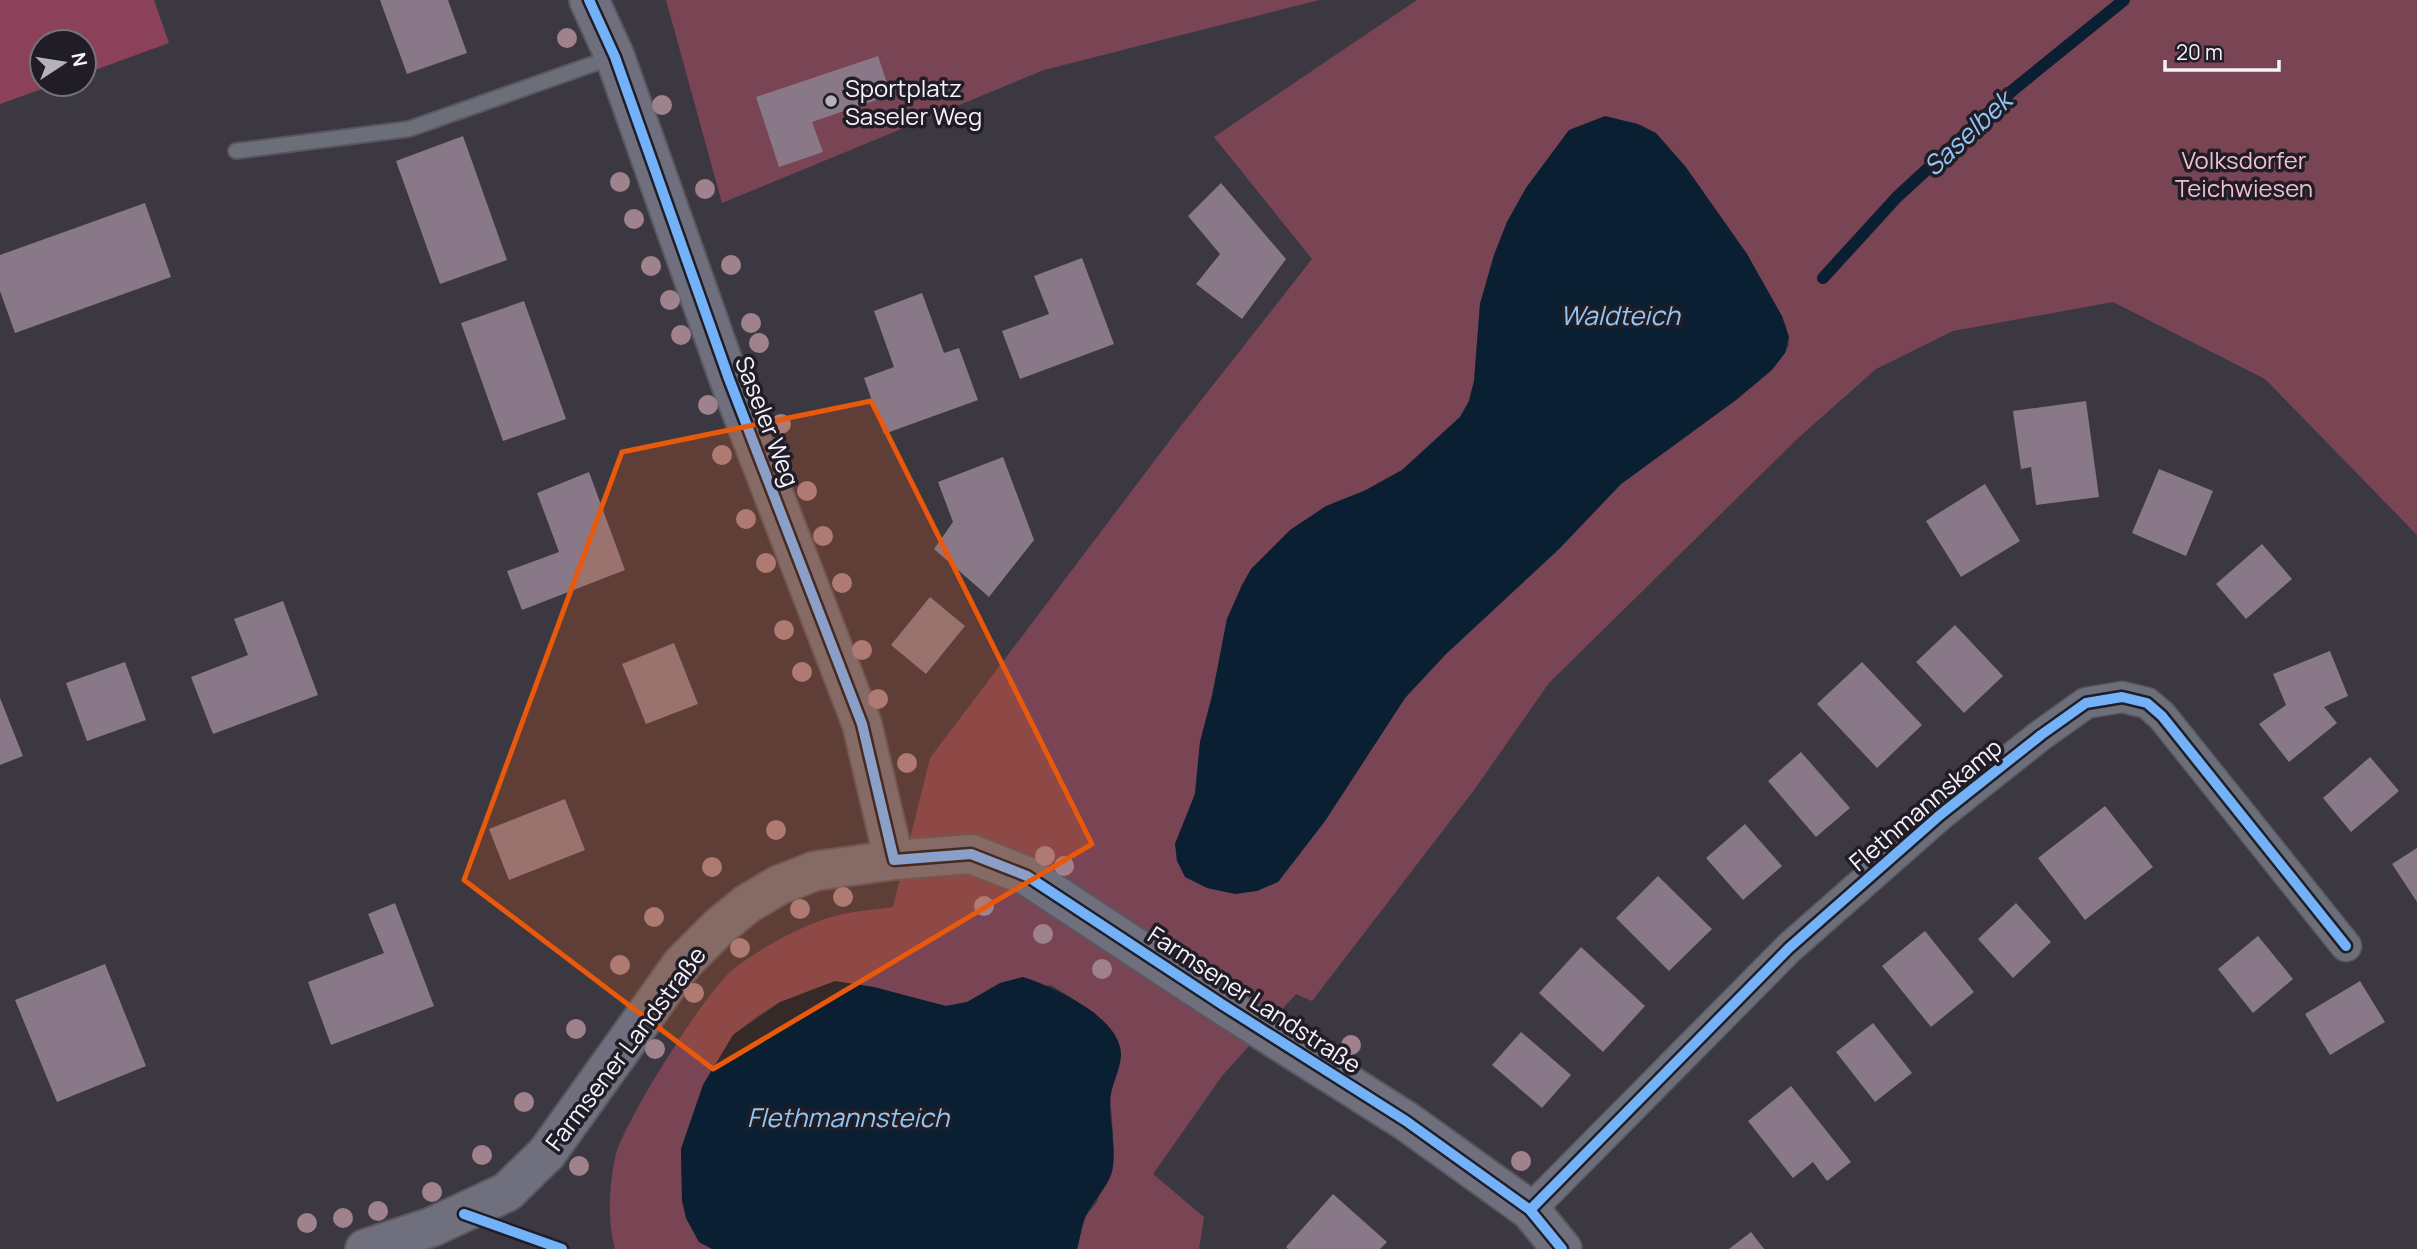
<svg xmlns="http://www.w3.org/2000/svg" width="2417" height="1249" viewBox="0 0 2417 1249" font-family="Manrope,sans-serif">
<rect width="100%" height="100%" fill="#3c3842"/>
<g fill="#794555" fill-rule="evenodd">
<polygon points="666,0 1319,0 1044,70 722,203"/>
<path d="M1417 0H2417V535L2265 379 2113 302 1953 331 1876 369 1797 439 1549 683 1474 790 1312 1001 1296 994 1222 1076 1153 1174 1204 1217 1199 1249H1077L1085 1217 1097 1202 1113 1134 1110 1093 1121 1056 1118 1045 1095 1013 1051 985 982 995 967 1002 946 1006 912 998 780 1002 756 1017 733 1035 703 1085 681 1149 682 1200 686 1218 699 1242 712 1249H615C607 1220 609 1184 616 1154 626 1119 707 988 736 967 761 948 804 924 835 916 853 911 874 910 893 907L930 758 1180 427 1312 259 1214 137ZM1569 130 1685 166 1747 254 1786 326 1789 345 1785 353 1736 400 1621 484 1559 549 1446 654 1405 698 1325 821 1278 882 1175 844 1195 794 1200 742 1212 696 1227 619 1251 569 1366 490 1402 470 1460 417 1469 401 1474 381 1480 304 1494 255 1507 222 1526 188Z"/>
</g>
<polygon fill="#8b415a" points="0,0 154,0 169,43 84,74 84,42 42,42 42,84 56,84 0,104"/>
<g fill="#0a1f31">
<polygon points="1605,116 1638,124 1656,133 1685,166 1747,254 1782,316 1789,337 1785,353 1772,370 1736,400 1621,484 1559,549 1446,654 1405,698 1325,821 1278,882 1257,891 1235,894 1207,888 1185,877 1177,861 1175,844 1195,794 1200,742 1212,696 1227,619 1242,585 1251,569 1290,530 1326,506 1366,490 1402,470 1460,417 1469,401 1474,381 1480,304 1494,255 1507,222 1526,188 1569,130"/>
<path d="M1023 977C1052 986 1123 1018 1121 1056 1120 1072 1110 1087 1110 1103 1110 1125 1117 1150 1112 1172 1107 1189 1091 1203 1085 1218 1081 1227 1080 1239 1077 1249H712L699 1242 686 1218 682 1200 681 1149 703 1085 733 1035 780 1002 835 981 874 987 946 1006 967 1002 1000 983Z"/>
</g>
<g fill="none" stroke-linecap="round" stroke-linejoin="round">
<polyline stroke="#0a1f31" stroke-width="12" points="1823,278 1897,197 2013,90 2124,0"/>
</g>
<g fill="#887888">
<polygon points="380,0 448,0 467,53 407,74"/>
<polygon points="878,56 891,95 812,122 823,152 779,167 756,97"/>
<polygon points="463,136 507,260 440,284 396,161"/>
<polygon points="1221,183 1286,259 1242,319 1196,284 1220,254 1188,216"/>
<polygon points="145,203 171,277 15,333 0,291 0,255"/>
<polygon points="1082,258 1114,344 1020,379 1002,331 1049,314 1034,276"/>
<polygon points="922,293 944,353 959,348 978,400 884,434 864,378 894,367 874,311"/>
<polygon points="524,301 566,419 503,441 461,323"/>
<polygon points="2086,401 2099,497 2036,505 2031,467 2021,469 2013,411"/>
<polygon points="1003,457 1034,540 989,597 934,549 953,522 938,482"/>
<polygon points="2159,469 2213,491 2186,556 2132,533"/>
<polygon points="589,472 625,570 522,610 507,571 559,552 537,493"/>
<polygon points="1985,484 2020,541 1961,577 1926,521"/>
<polygon points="2262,544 2292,579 2246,619 2216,584"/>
<polygon points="930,597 965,626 926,674 891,645"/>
<polygon points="283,601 318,695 213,734 191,677 248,655 234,619"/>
<polygon points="1955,625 2003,676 1964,713 1916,662"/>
<polygon points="674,643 698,704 646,724 622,664"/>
<polygon points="2330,651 2348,696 2324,707 2337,723 2289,762 2259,724 2286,705 2273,674"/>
<polygon points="125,662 146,720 87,741 66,683"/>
<polygon points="1862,662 1922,725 1877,768 1817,704"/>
<polygon points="0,698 23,756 0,765"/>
<polygon points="1801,752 1850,808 1816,837 1768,781"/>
<polygon points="2370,757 2399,791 2351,832 2323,798"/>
<polygon points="565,799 585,850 509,880 489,829"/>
<polygon points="2105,806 2153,867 2085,920 2038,858"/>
<polygon points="1745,824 1782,866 1743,900 1706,858"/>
<polygon points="2417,848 2417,902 2392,864"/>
<polygon points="1658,876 1712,929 1669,971 1616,918"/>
<polygon points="395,903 434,1006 331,1045 308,982 384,953 368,914"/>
<polygon points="2016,903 2051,942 2013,978 1978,939"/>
<polygon points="1925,931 1974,992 1931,1027 1882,966"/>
<polygon points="2258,936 2293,979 2253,1013 2218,969"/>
<polygon points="1581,947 1645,1006 1603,1052 1539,993"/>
<polygon points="105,964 146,1066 57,1102 15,1000"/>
<polygon points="2360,981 2385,1022 2330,1055 2305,1014"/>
<polygon points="1873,1023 1912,1073 1875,1102 1836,1052"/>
<polygon points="1521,1032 1571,1075 1542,1108 1492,1065"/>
<polygon points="1791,1086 1851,1162 1827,1181 1813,1162 1793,1178 1748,1121"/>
<polygon points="1333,1194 1387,1242 1380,1249 1288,1249 1286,1247"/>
<polygon points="1751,1232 1764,1249 1729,1249"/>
</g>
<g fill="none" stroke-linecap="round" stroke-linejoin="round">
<defs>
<polyline id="lane" points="236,151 409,129 613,57"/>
<polyline id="street" points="1530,1210 1789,948 1940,815 2041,735 2086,703 2122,697 2147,703 2162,716 2346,946"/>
<g id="secondary">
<polyline points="589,0 615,57 729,379 862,724 894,860"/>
<polyline points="365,1249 432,1227 507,1192 547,1153 682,964 719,927 747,904 779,885 815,871 894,860 971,854 1027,876 1223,1005 1406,1121 1530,1210 1562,1249"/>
</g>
</defs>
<use href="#lane" stroke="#5a575f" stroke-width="18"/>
<use href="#street" stroke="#5a575f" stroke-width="33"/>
<use href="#secondary" stroke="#5a575f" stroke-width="42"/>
<use href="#lane" stroke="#6c6e79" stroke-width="14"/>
<use href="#street" stroke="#6c6e79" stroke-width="30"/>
<use href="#secondary" stroke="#6f6f7e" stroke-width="38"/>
<defs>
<g id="cycleway">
<polyline points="589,0 615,57 729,379 862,724 894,860 971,854 1027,876 1223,1005 1406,1121 1530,1210 1562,1249"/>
<polyline points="1530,1210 1789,948 1940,815 2041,735 2086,703 2122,697 2147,703 2162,716 2346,946"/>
<polyline points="464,1214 562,1249"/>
</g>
</defs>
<use href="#cycleway" stroke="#201d26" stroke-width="15"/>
<use href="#cycleway" stroke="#73b2f8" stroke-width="10"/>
</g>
<g fill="#a0828d">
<circle cx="567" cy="38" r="10"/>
<circle cx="662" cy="105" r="10"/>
<circle cx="620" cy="182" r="10"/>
<circle cx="705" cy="189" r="10"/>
<circle cx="634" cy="219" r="10"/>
<circle cx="731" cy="265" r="10"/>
<circle cx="651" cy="266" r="10"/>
<circle cx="670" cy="300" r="10"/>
<circle cx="751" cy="323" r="10"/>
<circle cx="681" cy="335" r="10"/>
<circle cx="759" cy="343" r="10"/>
<circle cx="708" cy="405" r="10"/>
<circle cx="781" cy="424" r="10"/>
<circle cx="722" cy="455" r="10"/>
<circle cx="807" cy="491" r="10"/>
<circle cx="746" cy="519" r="10"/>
<circle cx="823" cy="536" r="10"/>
<circle cx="766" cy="563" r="10"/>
<circle cx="842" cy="583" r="10"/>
<circle cx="784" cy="630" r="10"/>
<circle cx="862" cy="650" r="10"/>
<circle cx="802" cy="672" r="10"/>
<circle cx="878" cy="699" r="10"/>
<circle cx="907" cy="763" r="10"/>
<circle cx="776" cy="830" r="10"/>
<circle cx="1045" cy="856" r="10"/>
<circle cx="1064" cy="866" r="10"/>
<circle cx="712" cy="867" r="10"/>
<circle cx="843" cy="897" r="10"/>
<circle cx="984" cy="906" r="10"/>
<circle cx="800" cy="909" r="10"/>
<circle cx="654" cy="917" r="10"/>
<circle cx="1043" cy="934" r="10"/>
<circle cx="740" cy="948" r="10"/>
<circle cx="620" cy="965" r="10"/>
<circle cx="1102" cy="969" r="10"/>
<circle cx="694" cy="993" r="10"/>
<circle cx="576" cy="1029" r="10"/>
<circle cx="1351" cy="1045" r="10"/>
<circle cx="655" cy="1049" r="10"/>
<circle cx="524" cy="1102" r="10"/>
<circle cx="482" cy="1155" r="10"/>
<circle cx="1521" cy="1161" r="10"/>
<circle cx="579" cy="1166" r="10"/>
<circle cx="432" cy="1192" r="10"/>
<circle cx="378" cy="1211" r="10"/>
<circle cx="343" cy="1218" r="10"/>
<circle cx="307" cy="1223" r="10"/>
</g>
<path fill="#e8590c" fill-opacity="0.2" stroke="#e8590c" stroke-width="5" stroke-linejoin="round" d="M871 401 1092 844 713 1069 464 880 622 452Z"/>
<circle fill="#b6b2bc" stroke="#201d26" stroke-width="2.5" cx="831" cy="101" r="7"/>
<g text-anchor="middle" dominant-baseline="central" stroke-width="7" stroke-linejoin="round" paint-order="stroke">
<g font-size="24" fill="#f7f3fd" stroke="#201d26" text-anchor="start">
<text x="845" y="87">Sportplatz<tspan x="845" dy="28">Saseler Weg</tspan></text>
</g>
<g font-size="24" fill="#f1bfcb" stroke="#201d26">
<text x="2244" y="159">Volksdorfer<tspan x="2244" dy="28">Teichwiesen</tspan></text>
</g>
<g font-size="24" fill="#f7f3fd" stroke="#201d26">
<text transform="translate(768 421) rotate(69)">Saseler Weg</text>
<text transform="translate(1925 804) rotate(-40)">Flethmannskamp</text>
<text transform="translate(1255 999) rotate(33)">Farmsener Landstraße</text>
<text transform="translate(625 1048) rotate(-53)">Farmsener Landstraße</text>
</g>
<g font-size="26" font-style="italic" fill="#91c7f6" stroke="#201d26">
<text transform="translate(1967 133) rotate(-43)">Saselbek</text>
<text x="1620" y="315">Waldteich</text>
<text x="848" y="1117">Flethmannsteich</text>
</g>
</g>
<g transform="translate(63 63) rotate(78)"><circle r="33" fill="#201d26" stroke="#76737c" stroke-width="2"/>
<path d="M0-5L12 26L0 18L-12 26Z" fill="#b6b2bc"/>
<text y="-10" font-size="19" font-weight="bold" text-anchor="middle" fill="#f7f3fd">N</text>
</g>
<path d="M2165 60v10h114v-10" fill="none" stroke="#f7f3fd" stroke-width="3.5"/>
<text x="2176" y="60" font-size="21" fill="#f7f3fd" stroke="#201d26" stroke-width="5" paint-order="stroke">20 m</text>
</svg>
